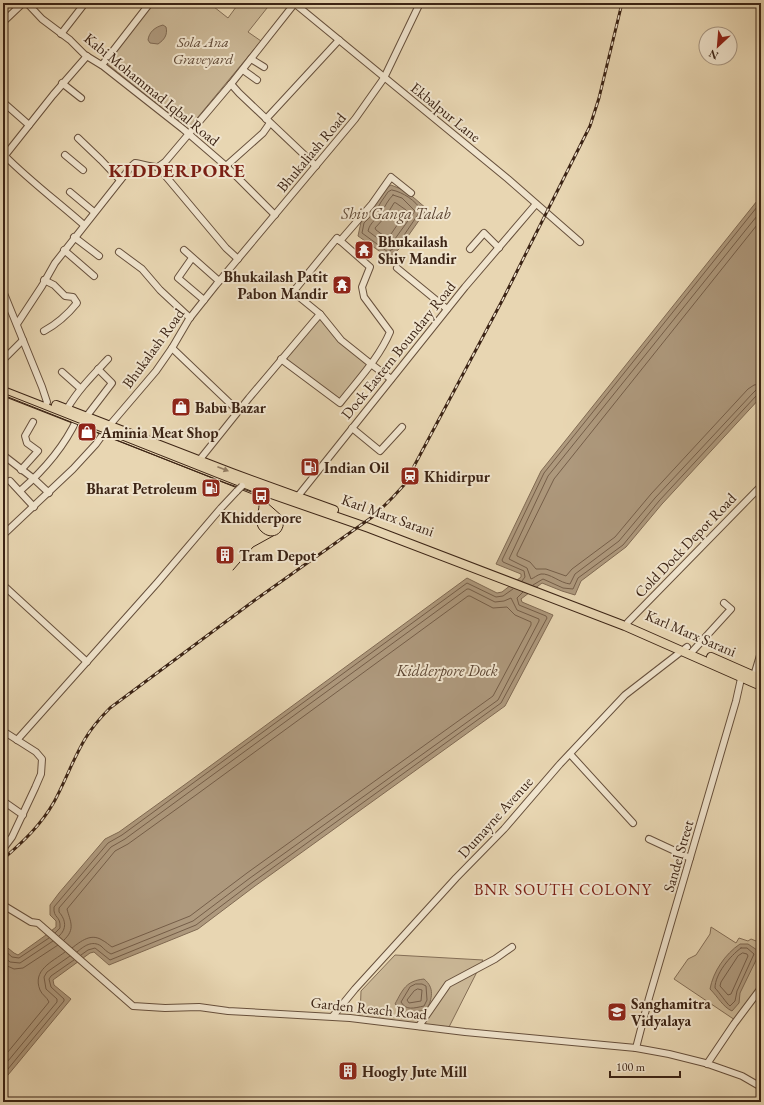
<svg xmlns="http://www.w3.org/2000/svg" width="764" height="1105" viewBox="0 0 764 1105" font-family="'EB Garamond',serif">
<rect width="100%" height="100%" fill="#e8d6b2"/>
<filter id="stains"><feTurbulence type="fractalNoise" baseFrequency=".005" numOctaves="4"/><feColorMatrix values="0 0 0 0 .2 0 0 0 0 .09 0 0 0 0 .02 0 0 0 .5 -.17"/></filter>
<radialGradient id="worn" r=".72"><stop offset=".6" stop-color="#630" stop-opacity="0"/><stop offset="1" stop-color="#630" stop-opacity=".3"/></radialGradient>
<g fill="#cbb897" stroke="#846e56">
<polygon points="152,3 209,3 228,18 239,3 271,3 248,32 261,41 188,129 106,63"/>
<polygon points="319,318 369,365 340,401 283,359"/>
<polygon points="711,927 736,943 739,938 748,941 751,939 761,943 761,985 735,1020 674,979 688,959 696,955 710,934"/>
<polygon points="395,955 483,960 449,1027 360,1017 361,991"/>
</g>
<g fill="#ae997d" stroke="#806a53">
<path d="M163 25 166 27C168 35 164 40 158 44L150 43 148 40C149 32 155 27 163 25Z"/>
<polygon points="391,185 406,191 427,209 399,249 389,258 358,236 361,222 373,208 385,189"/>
<polygon points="761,196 761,397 662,504 626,547 581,581 575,595 562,591 542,583 521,599 522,602 553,615 505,706 255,886 198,929 109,965 94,952 90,953 53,980 54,985 71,999 3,1081 3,944 14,953 18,955 46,935 56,927 56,921 50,915 50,905 59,893 105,839 119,832 187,783 467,578 497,593 502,592 521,577 521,574 496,564 541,471"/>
<path d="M740 944H748L760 952 740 993 739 1003 732 1011C723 1007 718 997 710 989 713 972 725 954 740 944Z"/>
<path d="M424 979C435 988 432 998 427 1010 409 1012 410 1016 395 1004 403 989 406 981 424 979Z"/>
</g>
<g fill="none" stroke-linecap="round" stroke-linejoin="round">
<g stroke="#755e49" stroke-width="1">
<path d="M392 190C403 192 416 201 421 210L396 247 388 252 362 233 364 223 376 211 381 202 388 192Z"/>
<path d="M393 195 402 198 415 211 392 243 388 246 368 231C370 222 377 219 382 212 385 206 388 200 393 195Z"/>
<polygon points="396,203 406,210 406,212 389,237 387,238 376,230 375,228 386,216 394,203"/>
<path d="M761 211 548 476 509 559 527 568 531 579C534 578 537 575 541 574 550 573 560 583 570 584L575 574 619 541 655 498 753 393 756 390H761"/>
<polyline points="761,220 554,479 517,554 517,556 530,562 536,569 546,569 566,576 572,569 615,537 651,494 748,389 754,385 761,384"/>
<polyline points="522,581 525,577 524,571 503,562 502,560 544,473 761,202"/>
<polyline points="533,585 543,579 563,588 573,589 578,578 623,545 659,501 756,396 761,395"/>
<path d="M55 933 60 928C61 915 53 919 54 907L108 843 122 835 189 786 467 583 496 597 503 596 513 589"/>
<path d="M59 936C67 929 66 920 59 912V908L111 847 125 839 192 790 467 589H469L495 602 504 601 511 598 517 610 539 619V621L498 700 250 878 193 921 111 954C107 952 104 949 101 946 92 940 84 946 77 952"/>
<path d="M64 940C76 929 70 921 67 909L115 851 128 844 196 795 468 596H470L493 608 507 607 515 615 531 622V625L493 696 247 873 190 916 112 947C109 945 106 942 102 940 91 933 81 941 72 948"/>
<path d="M741 948H747L754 954 737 991 735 1001 730 1006C727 1004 719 992 715 988 715 974 730 956 741 948Z"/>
<polyline points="3,949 12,957 19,958 49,938"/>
<polygon points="743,953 747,954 748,956 731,994 728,995 720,986 721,982 738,956"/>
<polyline points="81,955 88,950 95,948 110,960 196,925 253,882 501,703 547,618 546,616 519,605 517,598 523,592"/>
<polyline points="3,956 10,962 20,963 53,941"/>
<polyline points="3,964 14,969 23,968 58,945"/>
<path d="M416 984H422L426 986 427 1000 424 1006C414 1008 406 1011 401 1002L410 987Z"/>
<polygon points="418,989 422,990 421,1001 409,1003 407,1000 414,991"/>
<path d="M3 1058 49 1002C47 997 42 995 40 990 32 970 52 962 65 952"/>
<polyline points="3,1067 57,1002 57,999 46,989 44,977 47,972 70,956"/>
<polyline points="3,1075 64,1001 64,999 51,987 49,979 51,976 74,960"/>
</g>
<defs>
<g id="minor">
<polyline points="27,3 42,19 70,40 85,55 103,66 183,129 226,166 275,215"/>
<polyline points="294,3 508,179 580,242"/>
<polyline points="3,22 23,3"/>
<polyline points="61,34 85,3"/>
<polyline points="251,59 264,67"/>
<polyline points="102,65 150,3"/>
<polyline points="243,70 257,80"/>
<polyline points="62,83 81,98"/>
<polyline points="231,84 239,93 316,166"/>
<polyline points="4,103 29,125"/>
<polyline points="266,119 339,40"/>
<polyline points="78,138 101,160 120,180"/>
<polyline points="65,155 83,170"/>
<path d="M5 156C30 181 58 202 84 225"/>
<polyline points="3,158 53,95 87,56"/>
<polyline points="226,166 263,133 270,123"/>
<polyline points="158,167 226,248 238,259"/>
<polyline points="70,192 94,212"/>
<polyline points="74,237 99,256"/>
<polyline points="340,241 372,204 391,177 411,193"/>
<polyline points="470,249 484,233 499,248"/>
<polyline points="64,250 94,276"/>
<polyline points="184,250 219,281"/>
<polyline points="119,252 142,269 160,290 190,318"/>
<polyline points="192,258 178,278 204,300"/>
<polyline points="397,268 447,309"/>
<polyline points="3,291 42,387 47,402 45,407"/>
<path d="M17 324 42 286 55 263 130 168C130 167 134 164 135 163 137 163 153 167 158 167L165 162 231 84 295 3"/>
<path d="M44 331C57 324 68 314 77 303L73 297 65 296 54 285 44 280"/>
<polyline points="172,348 238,411"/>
<path d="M281 359 340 403C358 380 379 358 390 332L364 297 362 287 370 267 337 238 293 292 320 314 341 340 371 364 391 379"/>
<polyline points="3,360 23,340"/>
<polyline points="62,372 80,388"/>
<path d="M67 409C78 390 93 375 108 359"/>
<polyline points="86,417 112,383 98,369"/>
<polyline points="352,428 380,451 402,427"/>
<polyline points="3,455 34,479 49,493"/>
<polyline points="197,463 249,398 320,314"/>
<polyline points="21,470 38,451 27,443 25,436 33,422"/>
<polyline points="10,481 34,507"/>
<path d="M20 491C43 471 64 447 77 419"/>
<polyline points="298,496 465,287 536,204"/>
<polyline points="3,535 73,469 96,444 109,426 156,371 172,348 189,319 216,285 355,119 384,78 420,3"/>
<polyline points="3,585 87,662"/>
<polyline points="628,622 761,486"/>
<polyline points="690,654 731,609 724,603"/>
<polyline points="753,679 761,652"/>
<polyline points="3,731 36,752 42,759 41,774 35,788 12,837 3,849"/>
<polyline points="17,740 157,583 221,508 237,491"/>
<polyline points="570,754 633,823"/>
<polyline points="3,801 23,815"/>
<polyline points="649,839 690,858"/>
<polyline points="3,905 31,922 38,923 133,1006 165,1008 199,1007 228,1011 350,1018 465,1032 636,1048 669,1054 705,1063 742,1076 761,1087"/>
<polyline points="333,1016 355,989 456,878 504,829 560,764 625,695 687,647"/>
<polyline points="419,1026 448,984 495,959 512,947"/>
<polyline points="636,1048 649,998 736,701 742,674"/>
<polyline points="707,1064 734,1024 761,988"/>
</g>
<g id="major">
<polyline points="3,391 228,479 369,528 625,626 761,686"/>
<polyline points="56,405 232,473 334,510"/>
<polyline points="711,657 761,679"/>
</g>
</defs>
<use href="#minor" stroke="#67503c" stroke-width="8"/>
<use href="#major" stroke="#3c2415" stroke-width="10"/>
<use href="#minor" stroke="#f0e4cd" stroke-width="6"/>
<use href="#major" stroke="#e8d6b2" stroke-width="8"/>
<g stroke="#3c2415" stroke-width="1">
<path d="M3 393 256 493 282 516C288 531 273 543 261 531 250 521 266 504 255 495L3 395"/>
<polyline points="233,570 253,547 273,536"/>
</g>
<defs>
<path id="rail" d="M3 859C23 842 41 825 54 802 65 782 73 759 85 739 92 727 101 717 110 708L255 600 375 515 393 497 404 485 503 299 590 126 599 98 622 3"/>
</defs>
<use href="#rail" stroke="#3c2415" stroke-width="3"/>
<use href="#rail" stroke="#f0e4cd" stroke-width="1.5" stroke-dasharray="4.5" stroke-linecap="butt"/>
<defs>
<polyline id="minor-bridge" points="237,491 242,486"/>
</defs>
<use href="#minor-bridge" stroke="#67503c" stroke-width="8" stroke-linecap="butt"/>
<use href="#minor-bridge" stroke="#f0e4cd" stroke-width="6"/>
</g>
<defs><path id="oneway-solid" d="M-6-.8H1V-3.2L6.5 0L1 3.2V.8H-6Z"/></defs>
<use fill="#927d64" href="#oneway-solid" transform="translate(223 469) rotate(21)"/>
<defs>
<symbol id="temple-square" viewBox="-11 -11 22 22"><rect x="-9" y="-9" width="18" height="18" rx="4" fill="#8f2418" stroke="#f0e4cd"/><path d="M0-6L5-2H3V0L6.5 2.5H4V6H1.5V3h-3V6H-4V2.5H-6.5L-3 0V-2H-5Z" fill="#fff"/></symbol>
<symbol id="shop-square" viewBox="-11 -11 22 22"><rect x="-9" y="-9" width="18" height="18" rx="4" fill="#8f2418" stroke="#f0e4cd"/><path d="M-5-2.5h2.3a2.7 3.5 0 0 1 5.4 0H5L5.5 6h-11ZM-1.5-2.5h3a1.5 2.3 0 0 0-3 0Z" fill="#fff"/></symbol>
<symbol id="fuel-square" viewBox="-11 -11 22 22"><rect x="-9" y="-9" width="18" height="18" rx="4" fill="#8f2418" stroke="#f0e4cd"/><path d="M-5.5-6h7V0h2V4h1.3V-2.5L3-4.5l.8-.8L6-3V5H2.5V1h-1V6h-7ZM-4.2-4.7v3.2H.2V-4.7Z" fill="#fff"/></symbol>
<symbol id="station-square" viewBox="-11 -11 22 22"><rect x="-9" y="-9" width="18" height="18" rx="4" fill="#8f2418" stroke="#f0e4cd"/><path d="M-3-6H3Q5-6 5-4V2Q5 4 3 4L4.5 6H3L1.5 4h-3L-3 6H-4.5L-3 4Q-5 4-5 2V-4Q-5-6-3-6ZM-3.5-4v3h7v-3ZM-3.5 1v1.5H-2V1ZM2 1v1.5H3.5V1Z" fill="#fff"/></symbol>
<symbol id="bus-square" viewBox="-11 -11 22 22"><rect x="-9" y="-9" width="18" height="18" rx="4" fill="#8f2418" stroke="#f0e4cd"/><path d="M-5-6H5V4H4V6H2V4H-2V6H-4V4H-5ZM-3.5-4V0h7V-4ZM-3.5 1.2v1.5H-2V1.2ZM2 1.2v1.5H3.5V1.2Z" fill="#fff"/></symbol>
<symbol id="building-square" viewBox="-11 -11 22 22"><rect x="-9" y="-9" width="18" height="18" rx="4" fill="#8f2418" stroke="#f0e4cd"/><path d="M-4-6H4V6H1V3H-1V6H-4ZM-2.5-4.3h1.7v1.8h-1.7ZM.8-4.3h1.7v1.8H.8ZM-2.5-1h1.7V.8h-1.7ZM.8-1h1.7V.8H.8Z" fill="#fff"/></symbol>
<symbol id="school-square" viewBox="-11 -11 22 22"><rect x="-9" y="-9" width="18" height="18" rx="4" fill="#8f2418" stroke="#f0e4cd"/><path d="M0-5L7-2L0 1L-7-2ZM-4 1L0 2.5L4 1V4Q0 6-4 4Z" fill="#fff"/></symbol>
</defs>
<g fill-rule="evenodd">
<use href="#temple-square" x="353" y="239" width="22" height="22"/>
<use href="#temple-square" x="331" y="274" width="22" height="22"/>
<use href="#shop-square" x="170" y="396" width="22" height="22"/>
<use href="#shop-square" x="76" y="421" width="22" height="22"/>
<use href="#fuel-square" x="299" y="456" width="22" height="22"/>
<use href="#station-square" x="399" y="465" width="22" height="22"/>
<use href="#fuel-square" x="200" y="477" width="22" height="22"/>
<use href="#bus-square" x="250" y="485" width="22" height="22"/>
<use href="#building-square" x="214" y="544" width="22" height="22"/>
<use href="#school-square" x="606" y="1001" width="22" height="22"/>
<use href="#building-square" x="337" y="1060" width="22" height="22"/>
</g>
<g text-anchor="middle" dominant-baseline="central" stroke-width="4" stroke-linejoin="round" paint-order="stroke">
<g font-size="15" font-style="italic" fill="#604936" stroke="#f0e4cd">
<text x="203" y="41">Sola Ana<tspan x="203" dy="17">Graveyard</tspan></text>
</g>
<g font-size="15" fill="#3c2415" stroke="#f0e4cd">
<text transform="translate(152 89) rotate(39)">Kabi Mohammad Iqbal Road</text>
<text transform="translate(446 112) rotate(39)">Ekbalpur Lane</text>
<text transform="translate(311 152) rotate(-50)">Bhukaliash Road</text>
<text transform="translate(153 348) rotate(-54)">Bhukalash Road</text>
<text transform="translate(398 350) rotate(-51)">Dock Eastern Boundary Road</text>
<text transform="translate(388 515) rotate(20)">Karl Marx Sarani</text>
<text transform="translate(685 545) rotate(-46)">Cold Dock Depot Road</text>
<text transform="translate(691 633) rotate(23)">Karl Marx Sarani</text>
<text transform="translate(495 817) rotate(-48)">Dumayne Avenue</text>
<text transform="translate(678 856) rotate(-74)">Sandel Street</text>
<text transform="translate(369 1008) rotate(6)">Garden Reach Road</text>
</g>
<g font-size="15" font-weight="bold" fill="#3c2415" stroke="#f0e4cd" text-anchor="start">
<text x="378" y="241">Bhukailash<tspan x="378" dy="17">Shiv Mandir</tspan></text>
<text x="328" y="276" text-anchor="end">Bhukailash Patit<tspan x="328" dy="17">Pabon Mandir</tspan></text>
<text x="195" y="407">Babu Bazar</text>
<text x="101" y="432">Aminia Meat Shop</text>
<text x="324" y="467">Indian Oil</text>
<text x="424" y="476">Khidirpur</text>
<text x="197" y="488" text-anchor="end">Bharat Petroleum</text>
<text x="261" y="517" text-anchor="middle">Khidderpore</text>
<text x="239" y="555">Tram Depot</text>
<text x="631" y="1003">Sanghamitra<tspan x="631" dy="17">Vidyalaya</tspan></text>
<text x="362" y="1071">Hoogly Jute Mill</text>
</g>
<g font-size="16" font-style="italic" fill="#5e4734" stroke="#f0e4cd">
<text x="396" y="213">Shiv Ganga Talab</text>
<text x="447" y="670">Kidderpore Dock</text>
</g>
<g font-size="16" letter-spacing="1" fill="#7a1f14" stroke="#f0e4cd">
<text x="563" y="889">BNR SOUTH COLONY</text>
</g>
<g font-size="19" font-weight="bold" letter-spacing="1" fill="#7a1f14" stroke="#f0e4cd">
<text x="177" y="170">KIDDERPORE</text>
</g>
</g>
<rect width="764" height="1105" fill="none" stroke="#e8d6b2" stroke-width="16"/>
<rect x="4" y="4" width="756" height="1097" fill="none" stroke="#3c2415" stroke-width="2"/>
<rect x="8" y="8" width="748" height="1089" fill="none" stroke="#3c2415"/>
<g transform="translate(718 46) rotate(206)"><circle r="19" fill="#f0e4cd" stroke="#a89783"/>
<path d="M0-3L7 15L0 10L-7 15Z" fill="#8f2418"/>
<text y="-6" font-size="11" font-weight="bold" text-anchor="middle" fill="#3c2415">N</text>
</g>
<path d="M610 1071v6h70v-6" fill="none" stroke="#3c2415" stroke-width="2"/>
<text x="616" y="1071" font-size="12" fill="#3c2415" stroke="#f0e4cd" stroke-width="3" paint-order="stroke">100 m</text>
<rect width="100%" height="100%" filter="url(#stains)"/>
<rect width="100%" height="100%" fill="url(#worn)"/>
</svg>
